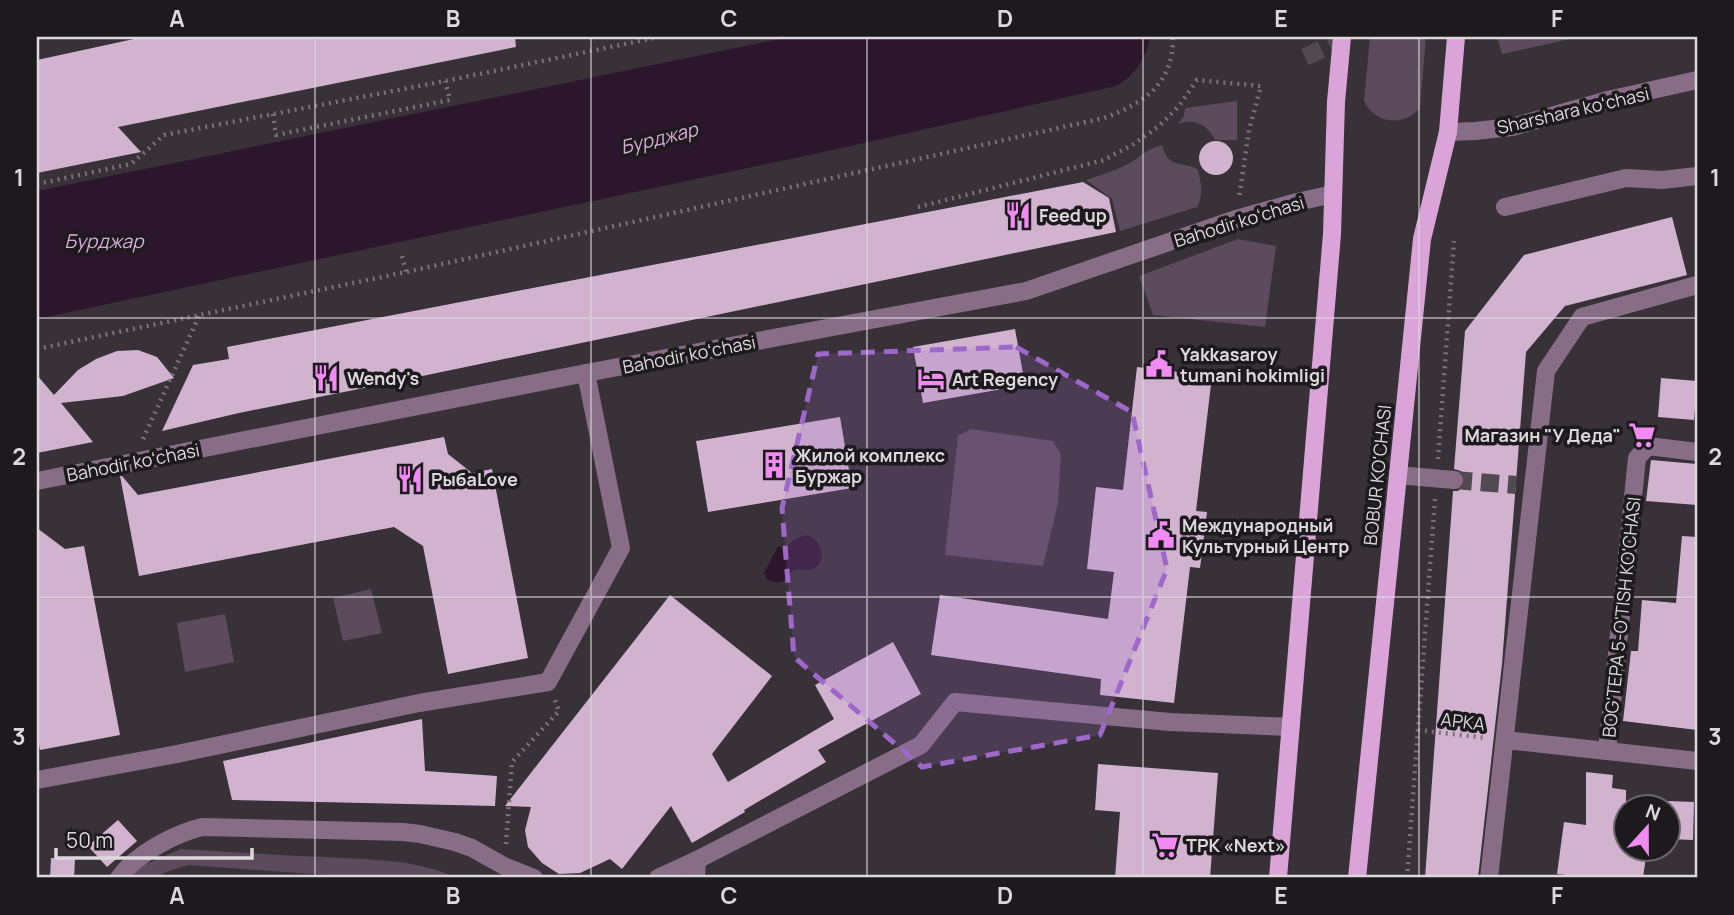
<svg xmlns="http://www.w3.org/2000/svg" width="1734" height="915" viewBox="0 0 1734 915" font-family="Manrope,sans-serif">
<rect width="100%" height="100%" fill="#383137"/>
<g fill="#5c4b5c">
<path d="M1370 37H1426L1420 108C1403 127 1375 124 1364 101Z"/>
<polygon points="1497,37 1579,37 1502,54"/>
<path d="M1237 101V140H1215C1208 125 1194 118 1178 124L1184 116 1185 108Z"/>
<path d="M1162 145C1169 171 1183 160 1198 170 1201 184 1204 194 1197 207L1120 231 1112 199 1086 180C1100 175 1115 171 1128 164 1142 156 1145 150 1162 145Z"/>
<polygon points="1238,239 1276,246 1265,327 1153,315 1139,276"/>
<polygon points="971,429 1053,441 1061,454 1058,503 1043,566 945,555 958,436"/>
<polygon points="371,589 382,633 343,641 333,598"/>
<polygon points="225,614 234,662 185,672 177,623"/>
<path d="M181 849C230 852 278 855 326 857 370 860 417 859 457 878H369L188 865 166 872 156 878H128L144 865Z"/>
</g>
<g fill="#2c162c">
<path d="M790 37H1150V39C1144 61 1135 75 1116 86L837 149 37 319V191Z"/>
<path d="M806 535C823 539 829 565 810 570 806 571 802 569 798 569 794 570 791 572 787 574L788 579C781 583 774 584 767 579L764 573 778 546 785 548 795 539Z"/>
</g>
<g fill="#d1b3d0">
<polygon points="143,37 515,37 516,47 118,127 141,152 37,173 37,60"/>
<circle cx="1216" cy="158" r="17"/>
<polygon points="1083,182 1109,198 1116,232 384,384 239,413 162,431 193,365 229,359 227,347"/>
<polygon points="1672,217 1687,275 1565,306 1526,352 1502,664 1478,878 1425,878 1453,491 1458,491 1463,487 1465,480 1461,471 1454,469 1465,331 1524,255"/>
<polygon points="1015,329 1025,385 923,403 913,347"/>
<polygon points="138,350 157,357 174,378 123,396 61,403 93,442 37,453 37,375 54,395 78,370 96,359 117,351"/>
<polygon points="1137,367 1212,376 1196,511 1207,512 1200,568 1190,567 1174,703 1100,695 1101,679 931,655 940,595 1108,619 1114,572 1087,569 1096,487 1123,490"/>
<polygon points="1661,378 1697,381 1694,420 1658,417"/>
<polygon points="840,417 852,488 708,512 696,441"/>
<polygon points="444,437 448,454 472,473 492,469 528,658 448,674 423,546 394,527 139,576 120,476 122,476 138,495"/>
<polygon points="1651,460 1697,464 1697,505 1646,501"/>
<polygon points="37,528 65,549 84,546 120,735 40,750 37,733"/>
<polygon points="1682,536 1697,537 1697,730 1623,721 1631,651 1638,651 1642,600 1676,603"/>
<polygon points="670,595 772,676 712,754 728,782 834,719 815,685 893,642 921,694 818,750 826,762 744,810 745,812 692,843 671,806 622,869 610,859 580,873 559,874 542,863 528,847 525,830 531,807 505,806"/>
<polygon points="422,719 425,771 497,776 495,806 232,800 223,761"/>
<polygon points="1098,764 1218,773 1210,878 1115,878 1120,812 1095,810"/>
<polygon points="1586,772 1613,775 1612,788 1626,790 1626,849 1647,849 1643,878 1566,878 1566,875 1557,874 1564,822 1586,825"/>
<polygon points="1668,801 1694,802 1693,840 1668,839"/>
<polygon points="118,820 137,841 107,867 88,846"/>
<polygon points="51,858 75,859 74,878 50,878"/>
</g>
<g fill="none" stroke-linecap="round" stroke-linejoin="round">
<g stroke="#514a50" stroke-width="18" stroke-dasharray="18 9" stroke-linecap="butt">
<polyline points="1305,57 1348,37"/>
<polyline points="1454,480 1516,485"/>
</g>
<g stroke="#797278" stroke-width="4.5" stroke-dasharray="2 5" stroke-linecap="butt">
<polyline points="273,114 276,135 450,100 445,81"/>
<polyline points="37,184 131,164 164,135 445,81 659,37"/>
<polyline points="918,207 1104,160 1134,144 1159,126 1179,106 1197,80 1261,86 1249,130 1239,198"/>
<polyline points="402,256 406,272"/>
<path d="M37 349 406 272 1104 118C1145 103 1173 84 1173 37"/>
<polyline points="143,439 199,316"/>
<polyline points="1438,459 1454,241"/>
<polyline points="1418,730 1486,738"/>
<polyline points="506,844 512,762 559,711 555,700"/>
<polyline points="1407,878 1435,499"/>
</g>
<g stroke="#876d86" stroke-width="18">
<polyline points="1448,132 1475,131 1512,127 1608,100 1697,80"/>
<polyline points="1505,207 1626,178 1662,180 1697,176"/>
<polyline points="1697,452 1648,446 1637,458 1607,751 1697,761"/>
<polyline points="1398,475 1454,480"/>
<polyline points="37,481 586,373 1026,291 1236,219 1297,202 1333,194"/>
<polyline points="1505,740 1607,751"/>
<polyline points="37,780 177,754 419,703 548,682 621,548 586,373"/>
<path d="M119 878C136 854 174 834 202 827L403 832 420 834 455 842 472 848 504 866 534 878"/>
<polyline points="658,878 697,860 921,745 955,702 1170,722 1291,727"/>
<polyline points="696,878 697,860"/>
<polyline points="1489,878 1546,371 1582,317 1697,285"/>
</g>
<g stroke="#daa4d9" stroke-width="18">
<polyline points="1278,878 1332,234 1336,102"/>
<polyline points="1357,878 1422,239 1448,132 1456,37"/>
</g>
<polyline stroke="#daa4d9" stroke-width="18" points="1336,102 1342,37"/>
</g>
<path fill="#9d68c9" fill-opacity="0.2" stroke="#9d68c9" stroke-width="5" stroke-dasharray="14 9" stroke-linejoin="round" d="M1016 347 1132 412 1167 569 1100 735 922 767 794 657 782 508 818 354Z"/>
<path fill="none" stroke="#ddd8dc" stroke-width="2" stroke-opacity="0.55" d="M315 37V878M591 37V878M867 37V878M1143 37V878M1419 37V878M37 318H1697M37 597H1697"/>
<defs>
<symbol id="restaurant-bare" viewBox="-9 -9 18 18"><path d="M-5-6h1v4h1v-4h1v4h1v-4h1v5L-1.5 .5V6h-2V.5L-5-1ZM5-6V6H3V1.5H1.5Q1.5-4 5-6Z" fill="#f28af3" stroke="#1d1a1d" stroke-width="2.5" paint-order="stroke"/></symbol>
<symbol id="civic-bare" viewBox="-9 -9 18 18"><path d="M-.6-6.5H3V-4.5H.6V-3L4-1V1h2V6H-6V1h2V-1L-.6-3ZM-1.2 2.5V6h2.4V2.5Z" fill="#f28af3" stroke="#1d1a1d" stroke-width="2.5" paint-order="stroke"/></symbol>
<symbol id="hotel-bare" viewBox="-9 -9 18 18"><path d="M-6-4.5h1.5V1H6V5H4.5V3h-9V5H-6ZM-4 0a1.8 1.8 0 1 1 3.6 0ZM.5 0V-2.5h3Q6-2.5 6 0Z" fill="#f28af3" stroke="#1d1a1d" stroke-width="2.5" paint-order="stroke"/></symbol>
<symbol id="supermarket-bare" viewBox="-9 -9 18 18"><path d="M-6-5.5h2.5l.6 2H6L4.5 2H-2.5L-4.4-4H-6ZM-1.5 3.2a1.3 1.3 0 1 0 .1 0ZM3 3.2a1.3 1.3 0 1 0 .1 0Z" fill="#f28af3" stroke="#1d1a1d" stroke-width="2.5" paint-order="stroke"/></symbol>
<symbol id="building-bare" viewBox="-9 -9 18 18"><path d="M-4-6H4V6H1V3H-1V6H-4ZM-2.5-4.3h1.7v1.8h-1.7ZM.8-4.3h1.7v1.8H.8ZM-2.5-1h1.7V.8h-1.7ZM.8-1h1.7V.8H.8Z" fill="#f28af3" stroke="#1d1a1d" stroke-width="2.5" paint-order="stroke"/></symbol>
</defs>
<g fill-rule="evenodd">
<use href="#restaurant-bare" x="999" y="196" width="38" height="38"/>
<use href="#civic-bare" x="1140" y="345" width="38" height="38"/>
<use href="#restaurant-bare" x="307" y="359" width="38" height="38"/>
<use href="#hotel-bare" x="912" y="360" width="38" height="38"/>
<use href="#supermarket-bare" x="1623" y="416" width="38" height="38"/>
<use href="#building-bare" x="755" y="446" width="38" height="38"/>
<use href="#restaurant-bare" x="391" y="460" width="38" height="38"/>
<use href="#civic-bare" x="1142" y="516" width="38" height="38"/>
<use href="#supermarket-bare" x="1146" y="826" width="38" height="38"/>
</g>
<g text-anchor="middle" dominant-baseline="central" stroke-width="7" stroke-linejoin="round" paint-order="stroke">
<g font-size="18" fill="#ddd8dc" stroke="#1d1a1d">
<text transform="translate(1573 110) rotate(-13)">Sharshara koʻchasi</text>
<text transform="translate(1239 221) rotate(-17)">Bahodir koʻchasi</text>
<text transform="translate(689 354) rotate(-11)">Bahodir koʻchasi</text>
<text transform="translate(133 462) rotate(-11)">Bahodir koʻchasi</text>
<text transform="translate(1377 475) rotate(-84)">BOBUR KO'CHASI</text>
<text transform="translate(1621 617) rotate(-84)">BOG'TEPA 5-O'TISH KO'CHASI</text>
<text transform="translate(1463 721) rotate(7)">АРКА</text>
</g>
<g font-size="18" font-weight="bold" fill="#ddd8dc" stroke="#1d1a1d" text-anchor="start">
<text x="1039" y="215">Feed up</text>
<text x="1180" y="354">Yakkasaroy<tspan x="1180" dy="21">tumani hokimligi</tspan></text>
<text x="347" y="378">Wendy's</text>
<text x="952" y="379">Art Regency</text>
<text x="1621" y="435" text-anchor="end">Магазин "У Деда"</text>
<text x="795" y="455">Жилой комплекс<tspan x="795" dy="21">Буржар</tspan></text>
<text x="431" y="479">РыбаLove</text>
<text x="1182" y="525">Международный<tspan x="1182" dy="21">Культурный Центр</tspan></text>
<text x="1186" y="845">ТРК «Next»</text>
</g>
<g font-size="19" font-style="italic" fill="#dbacda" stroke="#1d1a1d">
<text transform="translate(659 138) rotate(-14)">Бурджар</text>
<text x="104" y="241">Бурджар</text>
</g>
</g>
<rect width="1734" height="915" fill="none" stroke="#1d1a1d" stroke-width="77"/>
<g transform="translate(1647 828) rotate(21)"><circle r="33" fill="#1d1a1d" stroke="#6a6669" stroke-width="2"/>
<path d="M0-5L12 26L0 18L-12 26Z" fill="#f28af3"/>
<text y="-10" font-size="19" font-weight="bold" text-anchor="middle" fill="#ddd8dc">N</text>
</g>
<path d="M56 848v10h196v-10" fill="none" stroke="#ddd8dc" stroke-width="3.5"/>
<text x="66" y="848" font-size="21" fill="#ddd8dc" stroke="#1d1a1d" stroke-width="5" paint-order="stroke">50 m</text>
<rect x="38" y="38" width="1658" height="838" fill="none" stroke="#ddd8dc" stroke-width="2.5"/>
<g font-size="23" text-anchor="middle" font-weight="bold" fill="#ddd8dc">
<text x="177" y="27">A</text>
<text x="453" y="27">B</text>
<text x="729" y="27">C</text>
<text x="1005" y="27">D</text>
<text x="1281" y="27">E</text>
<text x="1557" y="27">F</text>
<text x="19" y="186">1</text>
<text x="1715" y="186">1</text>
<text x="19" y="465">2</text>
<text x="1715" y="465">2</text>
<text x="19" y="745">3</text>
<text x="1715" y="745">3</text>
<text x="177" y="904">A</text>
<text x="453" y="904">B</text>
<text x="729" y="904">C</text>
<text x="1005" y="904">D</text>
<text x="1281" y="904">E</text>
<text x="1557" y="904">F</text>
</g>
</svg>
